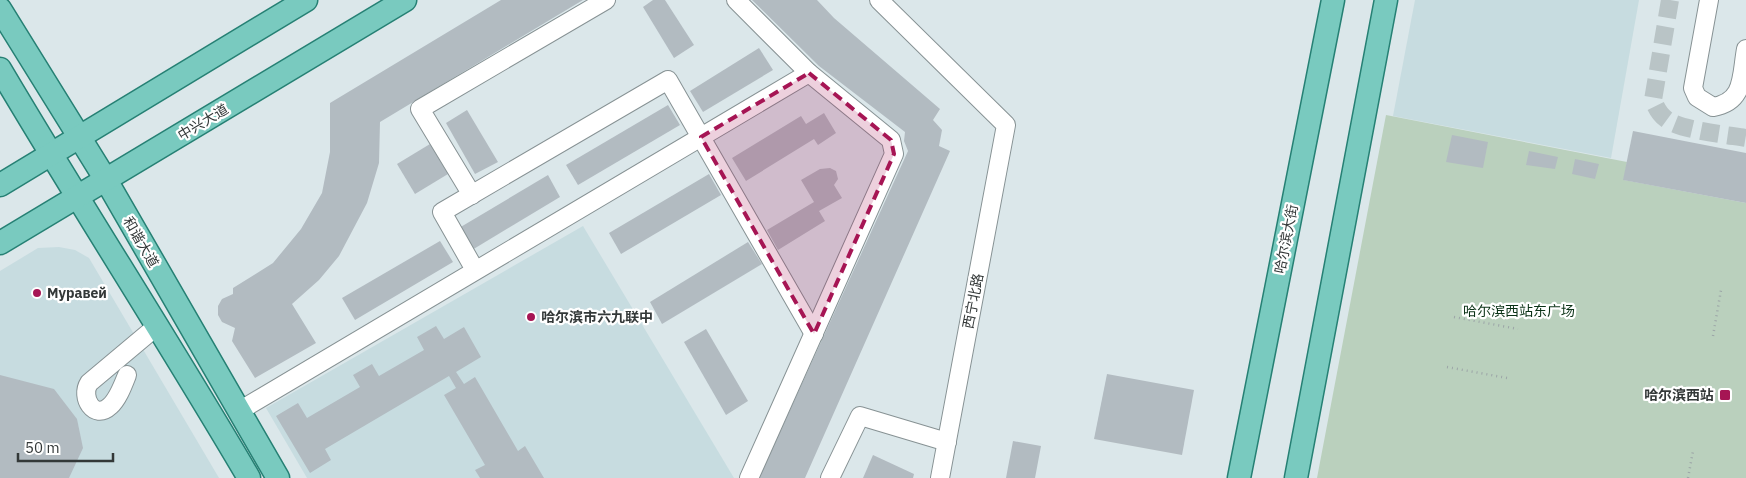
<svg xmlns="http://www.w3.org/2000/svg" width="1746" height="478" viewBox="0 0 1746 478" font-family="'IBM Plex Sans','Noto Sans SC',sans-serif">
<rect width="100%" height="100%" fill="#dbe7ea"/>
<g fill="#c7dce0">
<polygon points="1415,0 1639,0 1611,158 1393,116"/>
<polygon points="583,226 734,478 307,478 266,408"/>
<polygon points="59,247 75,250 89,258 219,478 0,478 0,271 38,248"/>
</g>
<polygon fill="#bad0bd" points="1386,115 1627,162 1624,180 1746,203 1746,478 1317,478"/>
<g fill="#b2bbc1">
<polygon points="501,0 583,0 380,122 379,163 367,203 339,256 319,280 292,304 316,343 255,378 232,341 235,328 222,322 218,315 218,306 222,299 233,294 233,288 273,263 301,229 322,193 330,152 330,103"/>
<polygon points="653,0 665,0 694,45 674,58 643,7"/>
<polygon points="752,0 817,0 834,18 940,109 933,120 942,130 939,146 950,151 805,478 759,478 908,151 904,141 905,132 819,66"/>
<polygon points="759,48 773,70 703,112 690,91"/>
<polygon points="668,105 680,125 578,185 566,165"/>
<polygon points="467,110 498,162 475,174 446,123"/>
<polygon points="824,113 836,133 818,145 814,139 746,181 732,158 801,116 806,124"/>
<polygon points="1633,131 1746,153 1746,203 1623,180"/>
<polygon points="1452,135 1488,142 1483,168 1446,162"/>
<polygon points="430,144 448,174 415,194 397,164"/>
<polygon points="1529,151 1558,157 1555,169 1526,165"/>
<polygon points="1575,159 1599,164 1595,179 1572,174"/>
<polygon points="830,168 836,171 838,179 834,185 842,198 819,211 825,221 778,250 767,230 814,202 801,180 820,169"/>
<polygon points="709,174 721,195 621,254 609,233"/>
<polygon points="548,175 560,197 472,250 459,228"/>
<polygon points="440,241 453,262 355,320 342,298"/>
<polygon points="748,242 762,264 662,324 650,302"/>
<polygon points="436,326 444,339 464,327 481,357 456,372 464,384 475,377 518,451 525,446 544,478 480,478 475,470 485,465 444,395 456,388 449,376 325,449 331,460 310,473 276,416 298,403 307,418 360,387 353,375 372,364 379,376 424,350 417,337"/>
<polygon points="706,329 748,401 726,415 684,342"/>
<polygon points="1107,374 1194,390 1182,455 1094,439"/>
<polygon points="0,375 54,389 77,419 83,448 69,478 0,478"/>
<polygon points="1013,441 1041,446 1035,478 1006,478"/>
<polygon points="873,455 914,474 913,478 863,478"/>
</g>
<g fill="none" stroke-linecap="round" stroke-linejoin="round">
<path stroke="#b9c4c6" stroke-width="18" stroke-dasharray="18 9" stroke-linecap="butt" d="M1670 0 1653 100C1656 107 1659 114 1666 119 1679 130 1728 135 1746 138"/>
<defs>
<g id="minor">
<polyline points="736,0 809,73"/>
<polyline points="879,0 1006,125 940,478"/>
<path d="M1709 0 1693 88 1697 97 1713 107C1745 102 1741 76 1746 49"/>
<polyline points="472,195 420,109 606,0"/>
<polyline points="475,270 442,212 668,80 814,334"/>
<path d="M127 375C123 385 118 399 110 406 94 421 80 397 89 383L157 326"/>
<polyline points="239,411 809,73 891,140 894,154 749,478"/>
<polyline points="830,478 860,416 947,442"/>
</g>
<g id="major">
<polyline points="0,9 106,180 278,478"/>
<path d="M0 69C81 206 168 340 249 478"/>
<polyline points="0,185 306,0"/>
<polyline points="0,243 405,0"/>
<polyline points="1239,478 1333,0"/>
<polyline points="1296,478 1386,0"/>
</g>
</defs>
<use href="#minor" stroke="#879294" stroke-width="20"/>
<use href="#major" stroke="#268074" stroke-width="25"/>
<g stroke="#9ca5a7" stroke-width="2.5" stroke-dasharray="1 4" stroke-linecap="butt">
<polyline points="1454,317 1518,329"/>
<polyline points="1713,336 1721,290"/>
<polyline points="1447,367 1507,378"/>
<polyline points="1688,478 1693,451"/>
</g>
<use href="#minor" stroke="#fff" stroke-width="18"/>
<use href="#major" stroke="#79cabf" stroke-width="22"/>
</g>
<path fill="#a61554" fill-opacity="0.2" stroke="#a61554" stroke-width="4" stroke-dasharray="10 6" stroke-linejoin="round" d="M809 73 891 140 894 154 814 334 701 137Z"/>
<g fill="#a61554" stroke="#fff" stroke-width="2">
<circle cx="37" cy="293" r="5"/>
<circle cx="531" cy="317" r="5"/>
<rect x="1719" y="389" width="12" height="12" rx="2.5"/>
</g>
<g text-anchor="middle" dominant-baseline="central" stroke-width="4.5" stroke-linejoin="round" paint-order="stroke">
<g font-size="14" fill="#333838" stroke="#fff">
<text transform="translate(203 122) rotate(-31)">中兴大道</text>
<text transform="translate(1286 239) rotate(-79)">哈尔滨大街</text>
<text transform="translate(141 242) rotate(60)">和谐大道</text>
<text transform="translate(973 301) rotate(-79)">西宁北路</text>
</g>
<g font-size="14" font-weight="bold" fill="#333838" stroke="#fff" text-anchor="start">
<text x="47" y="293">Муравей</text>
<text x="541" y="317">哈尔滨市六九联中</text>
<text x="1714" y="395" text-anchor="end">哈尔滨西站</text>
</g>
<g font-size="14" fill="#0b3317" stroke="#fff">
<text x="1519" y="311">哈尔滨西站东广场</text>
</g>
</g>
<path d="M18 453v8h95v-8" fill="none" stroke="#333838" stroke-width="2.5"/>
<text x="25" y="453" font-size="15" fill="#333838" stroke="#ffffff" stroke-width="4" paint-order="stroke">50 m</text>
</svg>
